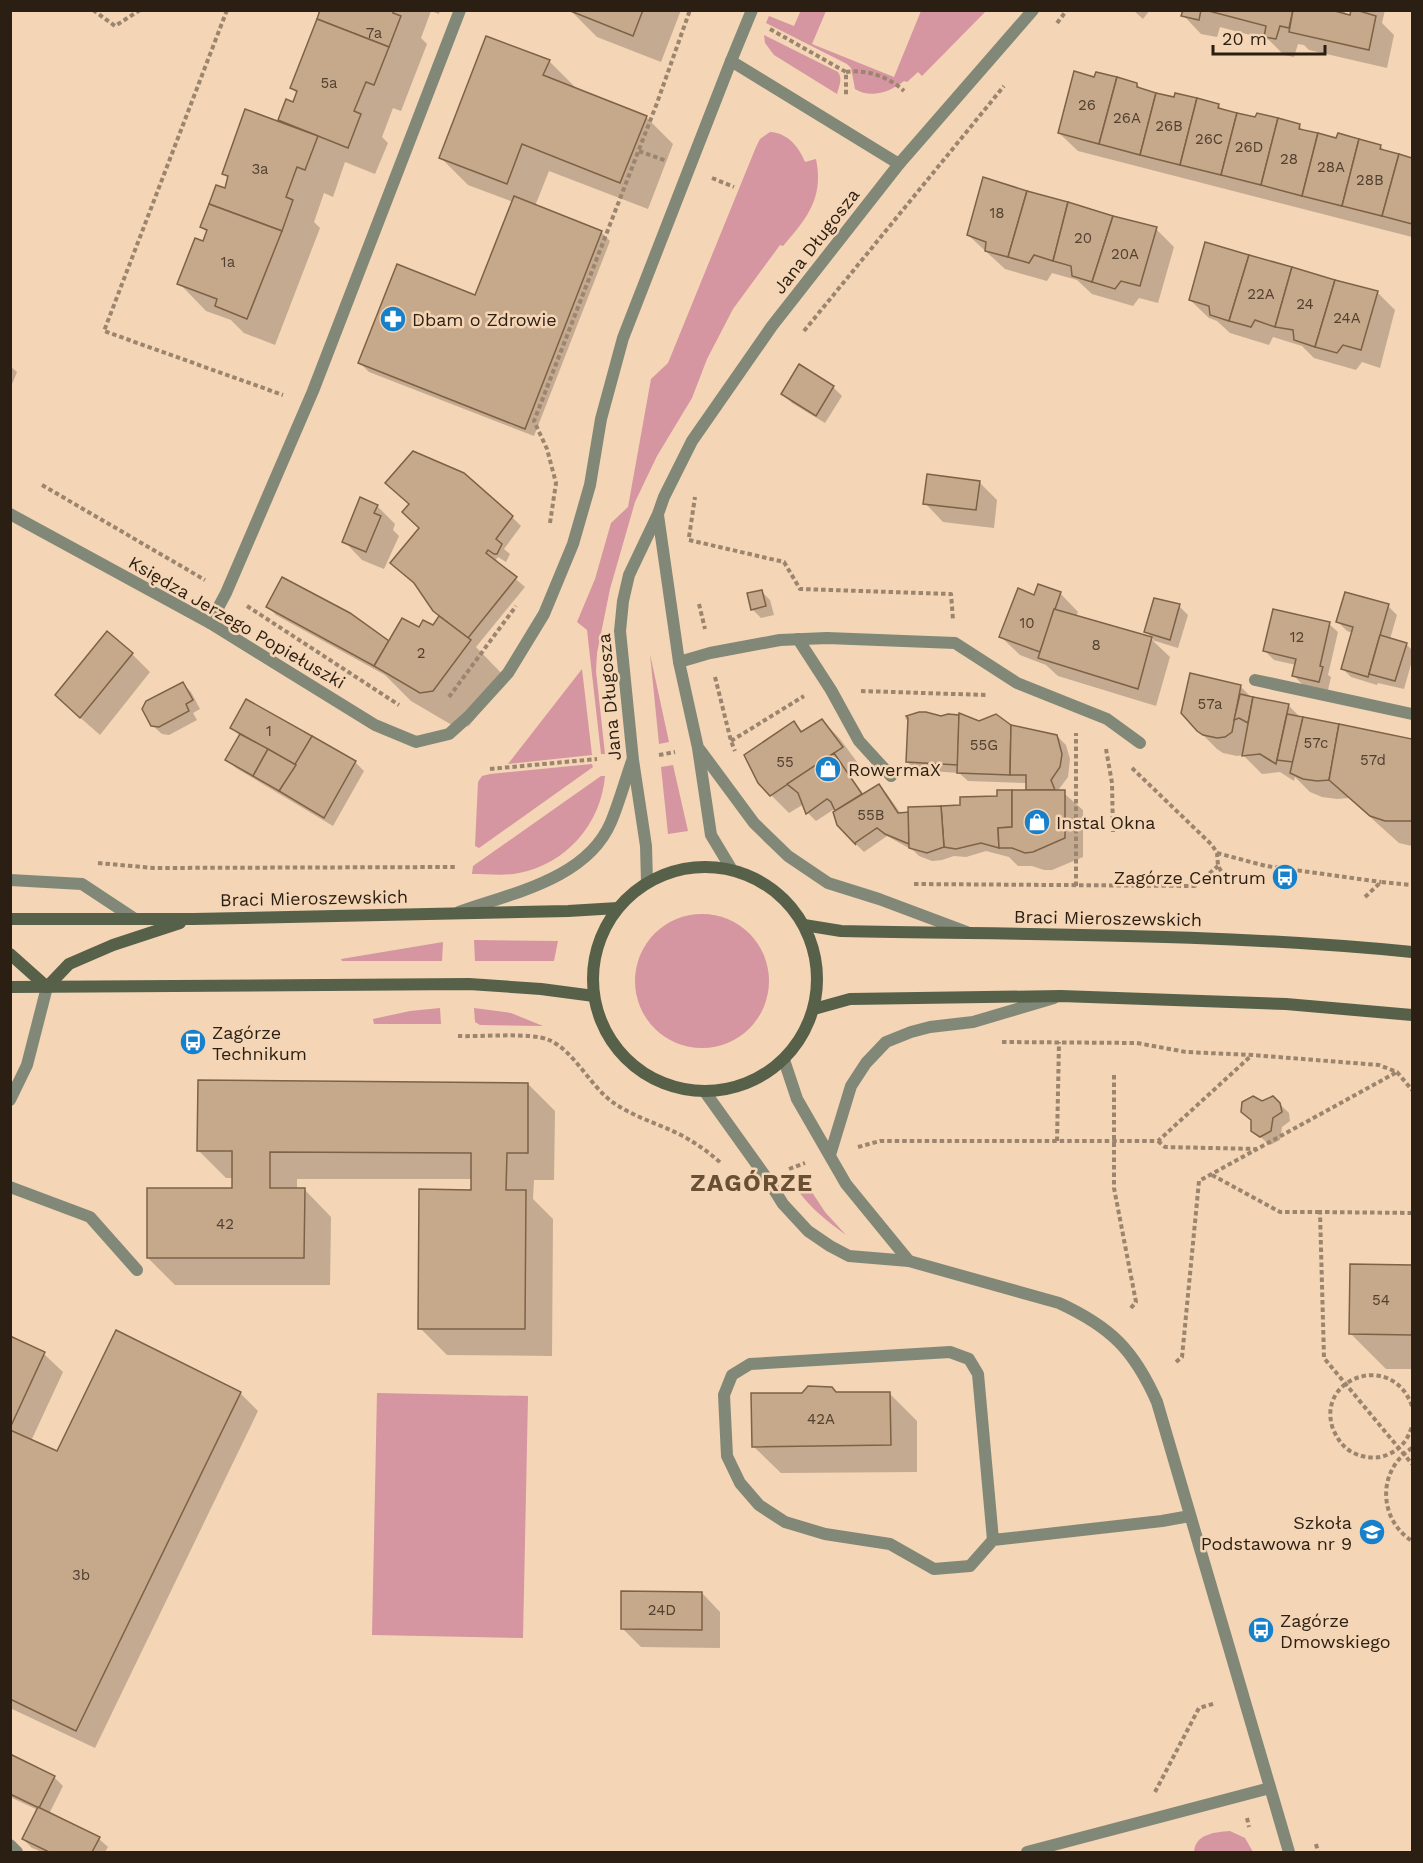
<svg xmlns="http://www.w3.org/2000/svg" width="1423" height="1863" viewBox="0 0 1423 1863" font-family="'Work Sans',sans-serif">
<rect width="100%" height="100%" fill="#f4d5b5"/>
<g fill="#d595a1">
<path d="M801 10 826 11 812 44 894 77 921 11H986L922 76 918 72 907 82 904 81C890 92 871 99 855 89L851 68 847 64 766 23 769 16 794 26Z"/>
<path d="M764 35 838 72C843 79 839 86 837 94L774 55 765 43Z"/>
<path d="M770 132C788 133 799 147 805 162L816 159C824 198 807 218 783 246L780 245 733 309 707 359 692 398 657 456 635 502 610 589 597 653 596 671 605 754H601L587 630 577 622 595 579 611 523 628 507 651 379 668 363 756 147 760 139Z"/>
<polygon points="650,654 669,742 659,744"/>
<polygon points="582,669 592,755 508,764"/>
<polygon points="592,764 593,767 479,848 475,846 478,782 482,776 490,774"/>
<polygon points="673,765 688,831 668,834 661,767"/>
<path d="M601 776H605C601 824 566 864 519 873 504 876 488 874 472 874L473 866Z"/>
<circle cx="702" cy="981" r="67"/>
<polygon points="474,940 475,940 558,941 554,961 475,961"/>
<polygon points="443,942 442,961 342,961 341,959"/>
<polygon points="440,1008 441,1024 374,1024 373,1019 410,1011"/>
<polygon points="474,1008 511,1013 543,1026 480,1025 475,1022"/>
<path d="M806 1183 825 1212 846 1235C827 1221 811 1209 797 1189Z"/>
<polygon points="377,1393 528,1396 523,1638 372,1635"/>
<path d="M1230 1831 1245 1838 1253 1852H1194C1195 1834 1215 1832 1230 1831Z"/>
</g>
<g fill="#0003">
<polygon points="322,10 440,10 439,14 431,11 421,38 427,44 401,111 393,108 382,137 388,143 375,174 345,162 333,197 324,193 314,222 320,228 275,345 244,333 231,320 206,311 179,283 208,233 202,227 226,189 229,179 223,173 278,122 287,101 294,104 298,94 292,88"/>
<polygon points="570,10 681,10 661,62 597,37"/>
<polygon points="1133,10 1150,10 1143,19"/>
<polygon points="1184,10 1327,10 1336,13 1333,10 1345,10 1345,15 1351,16 1357,10 1385,10 1382,23 1394,35 1387,68 1309,50 1304,45 1298,44 1294,57 1284,55 1269,40 1220,27 1217,37 1201,34 1183,15"/>
<polygon points="549,61 576,88 646,117 673,144 648,209 549,171 535,206 601,232 610,241 534,436 369,372 360,363 476,297 513,202 468,185 441,158"/>
<polygon points="1095,79 1137,84 1143,91 1175,99 1218,105 1224,111 1299,126 1305,132 1337,140 1380,146 1386,152 1412,160 1412,237 1078,151 1059,133"/>
<polygon points="1156,229 1174,247 1158,303 1139,298 1133,306 1092,294 1077,280 1052,273 1047,281 1005,269 968,235"/>
<polygon points="1377,292 1395,310 1380,368 1362,362 1356,370 1314,358 1302,346 1273,337 1269,345 1230,333 1217,321 1209,318 1190,300"/>
<polygon points="10,366 17,372 10,389"/>
<polygon points="800,366 833,387 842,396 825,423 792,403 783,394"/>
<polygon points="979,482 997,500 994,528 943,522 925,503"/>
<polygon points="377,506 395,524 393,530 399,536 384,569 362,560 344,541"/>
<polygon points="512,517 521,526 504,549 510,554 506,562 498,557 495,561 525,587 476,647 505,677 469,726 457,728 411,701 385,675 276,615 267,606 388,642 420,629 434,627 440,616 434,610"/>
<polygon points="761,591 770,600 774,615 761,618 752,609"/>
<polygon points="1060,593 1078,612 1076,617 1154,640 1146,631 1179,606 1188,615 1178,648 1152,640 1170,657 1156,706 1058,676 1046,665 1020,655 1001,637 1034,597"/>
<polygon points="1388,606 1397,615 1390,639 1406,644 1412,650 1412,661 1404,689 1378,683 1377,685 1351,677 1342,668 1353,633 1347,631 1338,622"/>
<polygon points="1329,624 1338,632 1328,675 1331,677 1328,690 1303,685 1294,676 1296,665 1274,660 1265,651"/>
<polygon points="132,654 150,672 100,735 75,713"/>
<polygon points="183,684 191,692 200,709 193,713 197,720 169,735 162,734 152,725"/>
<polygon points="1240,686 1252,698 1288,705 1301,718 1412,741 1412,846 1399,843 1349,798 1337,799 1322,797 1310,792 1295,777 1294,781 1280,772 1262,774 1243,755 1237,756 1223,753 1217,749 1198,730"/>
<polygon points="247,701 355,762 364,771 333,826 236,768 227,760 240,736 232,728"/>
<polygon points="919,713 940,718 959,715 979,723 1011,726 1057,736 1066,745 1070,759 1068,777 1059,789 1083,810 1083,857 1052,870 1044,870 1032,866 1018,866 1009,857 986,851 966,857 954,856 942,860 932,861 919,856 914,851 887,836 864,852 855,843 836,808 816,821 807,812 804,804 789,813 759,783 794,723 804,733 822,720 840,739 860,766 849,774 864,795 879,786 887,794 901,814 961,807 1028,792 1027,783 968,781 959,773 916,770 907,762 909,723 905,718"/>
<polygon points="528,1084 555,1111 554,1180 534,1180 533,1199 553,1219 552,1356 447,1355 420,1328 472,1191 472,1179 297,1179 297,1189 304,1189 331,1217 330,1285 175,1285 148,1258 233,1189 233,1178 226,1178 199,1151"/>
<polygon points="1273,1098 1289,1113 1290,1121 1282,1127 1280,1140 1270,1145 1252,1130 1252,1121 1262,1103"/>
<polygon points="1352,1266 1412,1267 1412,1369 1386,1369 1351,1334"/>
<polygon points="10,1337 44,1354 63,1372 31,1441 58,1453 240,1393 258,1411 95,1748 10,1708"/>
<polygon points="889,1393 917,1421 917,1472 781,1473 753,1446 836,1394"/>
<polygon points="702,1593 720,1612 720,1648 641,1647 623,1629"/>
<polygon points="10,1756 54,1777 63,1786 49,1814 99,1839 108,1847 105,1852 42,1852 32,1848 23,1839 38,1810 10,1797"/>
</g>
<g fill="#c6a88a" stroke="#7e6246" stroke-width="1.5">
<polygon points="320,10 394,10 393,13 401,16 389,47 317,19"/>
<polygon points="568,10 643,10 633,36"/>
<polygon points="1183,10 1201,10 1199,20 1181,16"/>
<polygon points="1205,10 1293,10 1289,28 1280,26 1276,39 1264,37 1266,26"/>
<polygon points="1293,10 1331,10 1350,15 1351,10 1356,10 1376,16 1369,50 1289,32"/>
<polygon points="317,19 389,47 374,85 366,82 354,111 361,114 348,148 278,120 286,99 293,102 297,91 290,88"/>
<polygon points="486,36 550,60 543,75 647,116 620,183 522,144 507,184 439,158"/>
<polygon points="1074,71 1094,77 1096,72 1117,77 1099,144 1058,133"/>
<polygon points="1117,77 1137,83 1137,87 1156,93 1140,155 1099,144"/>
<polygon points="1156,93 1174,97 1175,93 1197,98 1180,165 1140,155"/>
<polygon points="1197,98 1219,104 1218,108 1237,113 1221,175 1180,165"/>
<polygon points="245,109 318,136 305,170 297,167 286,197 293,200 282,231 209,204 216,185 225,188 228,176 222,174"/>
<polygon points="1237,113 1255,117 1257,113 1278,118 1261,185 1221,175"/>
<polygon points="1278,118 1300,124 1299,129 1318,133 1302,196 1261,185"/>
<polygon points="1318,133 1336,138 1338,133 1359,139 1342,206 1302,196"/>
<polygon points="1359,139 1381,145 1380,149 1399,154 1382,216 1342,206"/>
<polygon points="1399,154 1412,158 1412,224 1382,216"/>
<polygon points="983,177 1027,191 1008,257 985,251 986,242 967,235"/>
<polygon points="1027,191 1068,202 1053,261 1034,255 1029,263 1008,257"/>
<polygon points="514,196 602,231 525,429 358,363 397,264 475,295"/>
<polygon points="1068,202 1113,216 1092,282 1072,276 1071,266 1053,261"/>
<polygon points="209,204 282,231 247,319 215,306 217,299 177,284 195,238 203,241 207,230 200,227"/>
<polygon points="1113,216 1157,227 1140,286 1121,281 1115,289 1092,282"/>
<polygon points="1205,242 1249,255 1229,321 1210,315 1209,306 1189,300"/>
<polygon points="1249,255 1292,267 1275,327 1255,320 1251,327 1229,321"/>
<polygon points="1292,267 1335,280 1315,347 1294,340 1293,330 1275,327"/>
<polygon points="1335,280 1378,291 1361,350 1343,345 1337,353 1315,347"/>
<polygon points="799,364 834,386 816,416 781,394"/>
<polygon points="413,451 464,473 513,516 496,539 502,544 497,554 494,554 488,550 486,553 517,577 468,638 433,611 414,583 390,563 419,528 402,512 409,504 385,483"/>
<polygon points="927,474 980,481 976,510 923,504"/>
<polygon points="360,497 378,505 374,513 381,516 366,552 342,542"/>
<polygon points="282,577 350,613 389,641 374,666 266,607"/>
<polygon points="1038,584 1061,592 1040,652 999,637 1018,588 1034,595"/>
<polygon points="762,590 766,606 751,610 747,593"/>
<polygon points="1345,592 1389,604 1368,677 1341,669 1353,627 1336,622"/>
<polygon points="1154,598 1180,604 1170,640 1144,632"/>
<polygon points="1054,609 1152,637 1138,689 1038,658"/>
<polygon points="1273,609 1330,622 1320,666 1323,667 1319,682 1292,676 1296,659 1263,651"/>
<polygon points="439,616 471,640 433,691 420,693 374,666 402,618 419,627 423,620 433,625"/>
<polygon points="107,631 133,653 80,718 55,695"/>
<polygon points="1380,635 1407,643 1395,681 1369,674"/>
<polygon points="1190,673 1241,685 1232,732 1225,737 1217,738 1203,735 1197,731 1181,713"/>
<polygon points="183,682 193,700 186,704 189,711 159,727 151,726 142,709 146,701"/>
<polygon points="1240,694 1253,697 1248,723 1239,718 1234,720"/>
<polygon points="1253,697 1289,704 1276,764 1260,754 1242,756"/>
<polygon points="246,699 312,736 296,765 230,728"/>
<polygon points="919,712 926,712 941,716 948,714 959,715 958,765 906,762 908,718 906,716"/>
<polygon points="959,713 979,721 996,714 1011,725 1010,775 957,773"/>
<polygon points="1287,714 1303,717 1293,762 1277,760"/>
<polygon points="1303,717 1339,724 1329,780 1317,781 1303,779 1290,773"/>
<polygon points="822,719 843,747 770,796 758,783 744,755 794,721 801,732"/>
<polygon points="1339,724 1412,739 1412,821 1385,821 1370,816 1329,780"/>
<polygon points="1011,725 1057,735 1062,754 1060,767 1051,780 1055,790 1026,790 1026,775 1010,775"/>
<polygon points="240,734 268,749 253,776 225,760"/>
<polygon points="312,736 356,761 324,818 279,791"/>
<polygon points="268,749 296,765 279,791 253,776"/>
<polygon points="834,753 862,794 835,811 831,802 827,799 806,814 798,793 787,784"/>
<polygon points="879,784 898,813 909,812 909,844 885,834 877,828 855,843 856,845 837,825 833,812"/>
<polygon points="997,790 1012,790 1012,827 998,828 999,848 981,843 956,849 944,847 941,806 960,805 960,797 997,796"/>
<polygon points="1012,790 1065,790 1065,838 1033,852 1025,853 1012,848 999,848 998,828 1012,827"/>
<polygon points="941,806 944,847 927,853 909,848 908,807"/>
<polygon points="198,1080 528,1083 528,1153 507,1153 506,1190 526,1190 525,1329 418,1329 419,1189 471,1190 471,1153 270,1152 270,1188 305,1188 304,1258 147,1258 147,1188 232,1188 232,1151 197,1151"/>
<polygon points="1253,1096 1262,1101 1273,1096 1280,1103 1282,1112 1273,1118 1271,1131 1260,1137 1251,1131 1251,1120 1241,1112 1242,1102"/>
<polygon points="1350,1264 1412,1265 1412,1335 1349,1334"/>
<polygon points="116,1330 241,1392 76,1731 10,1699 10,1430 57,1451"/>
<polygon points="10,1336 45,1352 10,1428"/>
<polygon points="808,1386 832,1387 836,1392 890,1392 891,1445 752,1447 751,1393 802,1393"/>
<polygon points="621,1591 702,1592 702,1630 621,1629"/>
<polygon points="10,1754 55,1776 39,1808 10,1794"/>
<polygon points="38,1807 100,1837 92,1852 49,1852 22,1839"/>
</g>
<g fill="none" stroke-linecap="round" stroke-linejoin="round">
<g stroke="#9c856e" stroke-width="4" stroke-dasharray="4.5 3" stroke-linecap="butt">
<polyline points="93,10 115,26 140,10"/>
<polyline points="227,10 104,331 283,395"/>
<polyline points="1057,23 1067,10"/>
<polyline points="770,29 846,72 846,95"/>
<path d="M846 72C867 69 889 77 904 91"/>
<polyline points="639,151 667,161"/>
<polyline points="712,178 734,187"/>
<polyline points="804,331 1004,86"/>
<polyline points="42,485 205,580"/>
<polyline points="550,523 556,483 547,449 534,421 657,103 690,10"/>
<polyline points="689,537 695,497"/>
<polyline points="689,540 784,562 800,589 951,594 953,620"/>
<polyline points="699,604 705,629"/>
<polyline points="247,606 399,705"/>
<polyline points="715,677 731,741 735,751"/>
<polyline points="861,691 986,695"/>
<polyline points="449,697 516,606"/>
<polyline points="731,741 804,696"/>
<polyline points="1106,749 1112,783 1113,832"/>
<polyline points="659,755 675,752"/>
<polyline points="1132,768 1212,845 1217,853 1218,866 1229,884"/>
<polyline points="490,769 597,759"/>
<polyline points="1217,853 1266,866 1381,882"/>
<polyline points="98,863 154,868 457,867"/>
<polyline points="914,884 1195,886 1218,866"/>
<polyline points="1076,886 1076,733"/>
<polyline points="1365,897 1381,882 1412,885"/>
<path d="M458 1036C480 1037 531 1032 549 1040 573 1050 590 1085 611 1101 633 1117 657 1123 681 1135 696 1143 710 1153 722 1164"/>
<polyline points="1002,1042 1137,1043 1186,1052 1252,1055 1379,1065 1397,1072 1412,1090"/>
<polyline points="1114,1075 1114,1188 1136,1302 1130,1309"/>
<polyline points="1057,1141 1059,1042"/>
<polyline points="1158,1141 1165,1147 1257,1149 1397,1072"/>
<polyline points="858,1147 880,1141 1158,1141 1252,1055"/>
<polyline points="789,1169 805,1163"/>
<polyline points="1212,1175 1280,1212 1320,1212"/>
<polyline points="1412,1213 1320,1212 1324,1358 1412,1464"/>
<polyline points="1176,1362 1182,1357 1199,1181 1257,1149"/>
<path d="M1412 1406C1392 1350 1315 1378 1333 1429 1337 1438 1342 1446 1350 1451 1362 1458 1377 1460 1389 1454 1402 1448 1408 1439 1412 1426"/>
<path d="M1412 1448C1377 1470 1378 1519 1412 1541"/>
<polyline points="1155,1792 1199,1708 1216,1703"/>
<polyline points="1247,1818 1249,1827"/>
<polyline points="1316,1844 1318,1852"/>
</g>
<g stroke="#818878" stroke-width="12">
<polyline points="731,61 752,10"/>
<polyline points="210,623 226,593 313,391 460,10"/>
<polyline points="798,639 831,690 859,741 891,776"/>
<polyline points="679,662 710,653 780,640 827,638 955,643 1017,683 1107,719 1140,743"/>
<polyline points="1255,680 1412,714"/>
<polyline points="10,880 82,884 135,919"/>
<polyline points="10,1187 90,1217 137,1270"/>
<polyline points="993,1540 978,1374 969,1359 950,1352 750,1364 732,1375 724,1395 727,1456 740,1483 759,1505 785,1522 825,1534 890,1544 934,1569 970,1566 993,1540 1162,1521 1190,1516"/>
<polyline points="10,1845 17,1852"/>
<polyline points="1027,1852 1270,1788"/>
</g>
<g stroke="#818878" stroke-width="12">
<polyline points="10,514 210,623 375,725 416,742 449,734 469,716 508,673 544,614 573,544 590,485 601,419 623,338 731,61 899,164"/>
<polyline points="784,1060 797,1099 846,1184 909,1261"/>
<path d="M705 1092 768 1180 783 1204 808 1231 830 1246 849 1256 909 1261 1059 1303C1111 1327 1134 1350 1157 1402L1289 1852"/>
<polyline points="10,1100 27,1065 47,987"/>
<polyline points="830,1155 851,1086 866,1063 886,1042 911,1032 930,1027 973,1022 1054,998"/>
</g>
<g stroke="#818878" stroke-width="12">
<polyline points="658,515 679,662 698,748 711,835 732,870"/>
<polyline points="700,750 754,823 788,856 828,883 879,899 967,932"/>
<polyline points="647,882 646,846 633,760 620,631 623,601 629,575 658,514 664,497 692,441 772,326 899,164 1033,10"/>
<path d="M459 912C512 893 587 879 611 822 619 803 625 781 632 761"/>
</g>
<g stroke="#57614a" stroke-width="12">
<circle cx="705" cy="979" r="112"/>
<polyline points="10,919 193,919 568,911 618,908"/>
<path d="M804 925 841 931C1031 935 1222 933 1412 952"/>
<polyline points="10,954 47,987"/>
<polyline points="10,987 469,984 541,989 594,996"/>
<polyline points="47,987 69,964 113,945 180,923"/>
<polyline points="814,1009 850,999 1061,996 1286,1004 1412,1015"/>
</g>
</g>
<defs>
<symbol id="pharmacy-disc" viewBox="-11 -11 22 22"><circle r="9.5" fill="#1780cb" stroke="#f4d5b5"/><path d="M-2-6h4v4h4v4h-4v4h-4v-4h-4v-4h4Z" fill="#fff"/></symbol>
<symbol id="shop-disc" viewBox="-11 -11 22 22"><circle r="9.5" fill="#1780cb" stroke="#f4d5b5"/><path d="M-5-2.5h2.3a2.7 3.5 0 0 1 5.4 0H5L5.5 6h-11ZM-1.5-2.5h3a1.5 2.3 0 0 0-3 0Z" fill="#fff"/></symbol>
<symbol id="bus-disc" viewBox="-11 -11 22 22"><circle r="9.5" fill="#1780cb" stroke="#f4d5b5"/><path d="M-5-6H5V4H4V6H2V4H-2V6H-4V4H-5ZM-3.5-4V0h7V-4ZM-3.5 1.2v1.5H-2V1.2ZM2 1.2v1.5H3.5V1.2Z" fill="#fff"/></symbol>
<symbol id="school-disc" viewBox="-11 -11 22 22"><circle r="9.5" fill="#1780cb" stroke="#f4d5b5"/><path d="M0-5L7-2L0 1L-7-2ZM-4 1L0 2.5L4 1V4Q0 6-4 4Z" fill="#fff"/></symbol>
</defs>
<g fill-rule="evenodd">
<use href="#pharmacy-disc" x="378" y="304" width="30" height="30"/>
<use href="#shop-disc" x="813" y="754" width="30" height="30"/>
<use href="#shop-disc" x="1022" y="807" width="30" height="30"/>
<use href="#bus-disc" x="1270" y="862" width="30" height="30"/>
<use href="#bus-disc" x="178" y="1027" width="30" height="30"/>
<use href="#school-disc" x="1357" y="1517" width="30" height="30"/>
<use href="#bus-disc" x="1246" y="1615" width="30" height="30"/>
</g>
<g text-anchor="middle" dominant-baseline="central" stroke-width="5" stroke-linejoin="round" paint-order="stroke">
<g font-size="15" fill="#524131">
<text x="374" y="33">7a</text>
<text x="329" y="83">5a</text>
<text x="1087" y="105">26</text>
<text x="1127" y="118">26A</text>
<text x="1169" y="126">26B</text>
<text x="1209" y="139">26C</text>
<text x="1249" y="147">26D</text>
<text x="1289" y="159">28</text>
<text x="1331" y="167">28A</text>
<text x="260" y="169">3a</text>
<text x="1370" y="180">28B</text>
<text x="997" y="213">18</text>
<text x="1083" y="238">20</text>
<text x="1125" y="254">20A</text>
<text x="228" y="262">1a</text>
<text x="1261" y="294">22A</text>
<text x="1305" y="304">24</text>
<text x="1347" y="318">24A</text>
<text x="1027" y="623">10</text>
<text x="1297" y="637">12</text>
<text x="1096" y="645">8</text>
<text x="421" y="653">2</text>
<text x="1210" y="704">57a</text>
<text x="269" y="731">1</text>
<text x="1316" y="743">57c</text>
<text x="984" y="745">55G</text>
<text x="1373" y="760">57d</text>
<text x="785" y="762">55</text>
<text x="871" y="815">55B</text>
<text x="225" y="1224">42</text>
<text x="1381" y="1300">54</text>
<text x="821" y="1419">42A</text>
<text x="81" y="1575">3b</text>
<text x="662" y="1610">24D</text>
</g>
<g font-size="18" fill="#2b1f13" stroke="#f4d5b5">
<text transform="translate(816 241) rotate(-52)">Jana Długosza</text>
<text transform="translate(237 622) rotate(30)">Księdza Jerzego Popiełuszki</text>
<text transform="translate(609 697) rotate(-95)">Jana Długosza</text>
<text transform="translate(314 898) rotate(-1)">Braci Mieroszewskich</text>
<text transform="translate(1108 918) rotate(1)">Braci Mieroszewskich</text>
</g>
<g font-size="18" fill="#2b1f13" stroke="#f4d5b5" text-anchor="start">
<text x="412" y="319">Dbam o Zdrowie</text>
<text x="848" y="769">RowermaX</text>
<text x="1056" y="822">Instal Okna</text>
<text x="1266" y="877" text-anchor="end">Zagórze Centrum</text>
<text x="212" y="1032">Zagórze<tspan x="212" dy="21">Technikum</tspan></text>
<text x="1352" y="1522" text-anchor="end">Szkoła<tspan x="1352" dy="21">Podstawowa nr 9</tspan></text>
<text x="1280" y="1620">Zagórze<tspan x="1280" dy="21">Dmowskiego</tspan></text>
</g>
<g font-size="24" font-weight="bold" letter-spacing="1.5" fill="#694f33" stroke="#f4d5b5">
<text x="752" y="1183">ZAGÓRZE</text>
</g>
</g>
<rect width="1423" height="1863" fill="none" stroke="#2b1f13" stroke-width="24"/>
<path d="M1213 45v9h112v-9" fill="none" stroke="#2b1f13" stroke-width="3"/>
<text x="1222" y="45" font-size="18" fill="#2b1f13" stroke="#f4d5b5" stroke-width="4.5" paint-order="stroke">20 m</text>
</svg>
